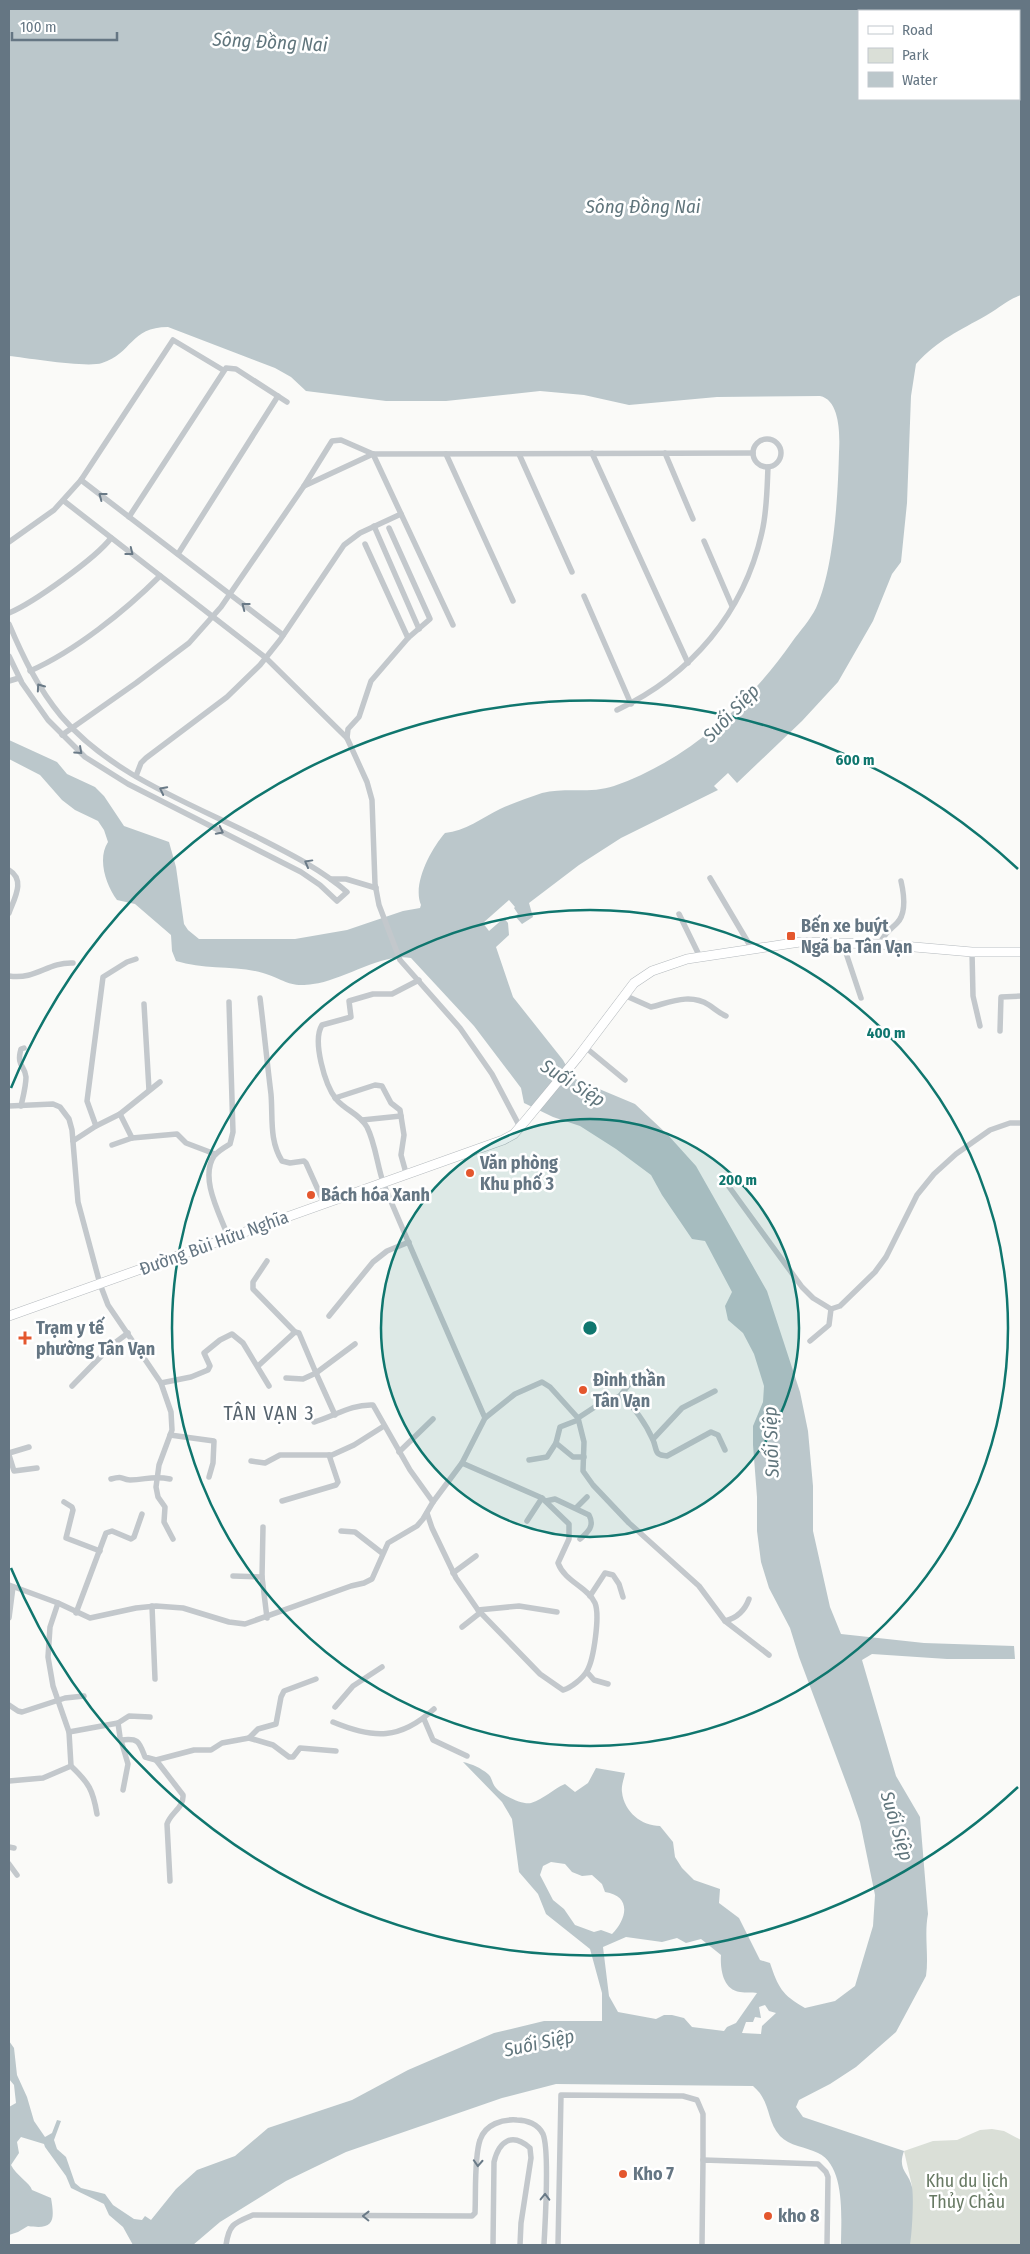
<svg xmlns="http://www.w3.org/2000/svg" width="1030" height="2254" viewBox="0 0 1030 2254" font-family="'Fira Sans Condensed',sans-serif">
<rect width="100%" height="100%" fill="#fafaf8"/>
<polygon fill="#dadfd7" points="992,2129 1004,2131 1021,2140 1021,2245 910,2245 912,2186 904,2151 933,2141 957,2140 980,2130"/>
<path fill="#bbc7cb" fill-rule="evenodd" d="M9 9H1021V295C1005 301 1001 307 987 315 959 331 939 339 916 364L911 396 907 503 901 562 892 574 873 621 838 682 802 721 737 783 728 773 714 786 718 790 621 838 579 865 529 903 533 917 522 924 515 916 518 914 514 908 515 907 509 900 483 923 489 931 504 918 508 923 509 935 496 947 513 997 563 1060 573 1078 635 1104 668 1135 696 1166 767 1291 800 1392 808 1431 813 1486V1531L830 1607 841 1634 924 1643 1014 1646 1015 1659H947L872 1654 862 1660 896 1776 920 1817 928 1914C924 1935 929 1956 926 1976L896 2032 856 2067 830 2084 799 2100 796 2107 803 2117 904 2151C897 2170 909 2172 912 2187 914 2198 912 2233 910 2245H841C841 2220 846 2166 818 2153 806 2147 789 2146 780 2136 766 2120 771 2101 753 2086L556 2084 502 2098 346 2152 286 2181 220 2222 193 2245H133L123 2227 109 2215 104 2204 71 2188 66 2176 45 2147 44 2144 21 2137 17 2142 19 2153 11 2165C16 2175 30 2183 32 2190L51 2198C55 2221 54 2230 28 2226L18 2232 9 2235V2107L16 2103 14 2085 9 2079V2041L14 2048 17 2075 27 2097 34 2121 45 2137 52 2133 57 2120 61 2121 54 2140 57 2149 66 2157 75 2183 81 2188 105 2194 113 2205 134 2219 142 2220 145 2216 151 2220 176 2189 197 2170 235 2156 268 2128 352 2100 408 2070 494 2033 544 2021H602V1993L590 1949 546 1914 538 1894 519 1872 512 1819 502 1802 463 1762C472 1764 481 1768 488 1774 492 1777 492 1784 496 1788 502 1795 522 1805 531 1803 544 1799 553 1789 565 1784L575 1792 588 1783 596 1768 625 1773C624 1779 621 1786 622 1792 624 1812 642 1826 660 1826L673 1842 675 1857 682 1868 694 1880 720 1889 719 1903 739 1918 760 1960 770 1963C778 1987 782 1995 805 2008L835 2001 855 1986 873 1926 875 1895 860 1822 850 1793 799 1657 790 1628 769 1588 761 1562 757 1531V1497L753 1445V1426L763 1402 764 1386 754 1354 743 1333 728 1320 725 1306 732 1292 705 1241 692 1239 662 1195 651 1175 616 1149 580 1126 553 1117 524 1103 521 1088 474 1026 411 958C383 952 344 980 313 984 288 988 284 979 263 973 235 965 204 970 176 961L172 951 171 935 135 904 117 900C106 885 97 859 108 842L104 830 98 821 75 810 62 800 40 775 9 759V740L57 762 67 774 95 787 104 796 124 826 169 842 176 867 184 924 188 930 199 939H295L347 930 403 911 420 908 421 905C412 884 431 849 445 833 465 831 482 818 500 809 513 803 528 798 542 793 565 787 591 794 614 786 688 760 747 706 792 642 800 631 810 620 816 608 834 569 838 495 839 452 840 435 840 400 820 396L717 397 629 405 584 395 540 391 446 401H386L306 391 291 377 275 368 168 327C130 327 132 354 102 363 87 368 28 358 9 356ZM859 11H1019V99H859ZM551 1862 565 1864 572 1872 582 1876 592 1875 602 1884 605 1892C632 1896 627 1919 612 1934L601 1930 594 1932 575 1925 564 1909 553 1900 540 1875 543 1866ZM626 1937 662 1942 677 1938 686 1943 701 1939 721 1955C720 1969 723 1990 740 1992 746 1993 752 1992 757 1993L736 2023 727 2027 724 2031 692 2027 684 2018 672 2015H664L656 2019 618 2012 609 1996 603 1947ZM765 2005 769 2011 776 2013 762 2026 761 2034 742 2033 746 2022H753L755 2017 761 2018 759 2007Z"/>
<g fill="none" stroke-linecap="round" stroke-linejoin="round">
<defs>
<polyline id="primary" points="9,1316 503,1140 514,1134 526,1120 578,1057 634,983 652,971 687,959 800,942 880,944 972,952 1021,952"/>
</defs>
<use href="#primary" stroke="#b5babe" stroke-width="10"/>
<g stroke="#c3c8cc" stroke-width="5.5">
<circle cx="767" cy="453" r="14"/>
<polyline points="592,453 688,663"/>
<polyline points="665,453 693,519"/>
<polyline points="373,454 453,625"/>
<polyline points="446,454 513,601"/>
<polyline points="519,454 572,572"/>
<polyline points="81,480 283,635"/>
<polyline points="304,486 332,441 341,440 373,454 753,453"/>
<polyline points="64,501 266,658 347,738"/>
<polyline points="129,517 226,368 236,369 287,402"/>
<polyline points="374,526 419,629"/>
<polyline points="389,528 430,619 408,638 371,681 359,717 348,729 347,738 367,782 372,800 375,884 379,905 400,960 460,1028 492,1074 520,1127"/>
<polyline points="704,541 732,606"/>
<polyline points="9,542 54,510 81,480 173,340 223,370"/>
<polyline points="365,544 408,638"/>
<polyline points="178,554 278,396"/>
<polyline points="584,596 631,704"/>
<path d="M9 613C33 603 96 558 111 538"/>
<path d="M9 624C23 657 38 688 61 716 110 774 187 802 253 835 286 852 318 867 347 892L337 901 320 885 301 872 128 784 85 757 48 720 22 683 9 656"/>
<path d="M30 671C75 651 125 611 160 576"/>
<polyline points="9,681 19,678"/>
<path d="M617 710C691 675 744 613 762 532 767 511 767 489 768 467"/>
<polyline points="62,735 136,683 189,643 221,607 304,486 373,454"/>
<polyline points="136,776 141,763 146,758 227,697 260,665 280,640 344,545 360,533 401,514"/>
<path d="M9 870C26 880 14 899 9 913"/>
<polyline points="710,878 752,949"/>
<polyline points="331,879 346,879 376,888"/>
<polyline points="679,914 700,957"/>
<polyline points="843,944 861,998"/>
<path d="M880 944C884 934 889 931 897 923 907 913 904 894 901 881"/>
<polyline points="972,952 973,996 980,1026"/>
<path d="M9 976C37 980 47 962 73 963"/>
<path d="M419 980 392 994H373L349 1001 351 1017 322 1025C312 1041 325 1085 336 1099 346 1111 359 1113 367 1127 376 1145 377 1166 384 1185 417 1263 451 1340 485 1418"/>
<path d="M624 995 651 1007C671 1002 690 993 709 1005 715 1009 719 1013 726 1016"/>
<path d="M260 998C264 1030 267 1062 271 1094 273 1118 269 1140 282 1161L290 1163 304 1161 306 1163 324 1203"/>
<polyline points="144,1004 149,1090"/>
<polyline points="1000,1031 1001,997 1021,996"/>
<polyline points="585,1047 625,1080"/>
<polyline points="335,1098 375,1085 382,1086 391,1103 400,1110 404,1135 401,1155 406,1173"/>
<polyline points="9,1106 53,1104 60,1107 69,1119 72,1130 78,1202 100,1284 108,1305 161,1383 171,1412 172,1430 159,1465 156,1487 158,1497 165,1507 164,1522 173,1539"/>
<path d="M21 1106C23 1097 26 1086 26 1077 25 1065 16 1066 21 1049L24 1048"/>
<polyline points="120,1114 132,1138 177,1134 186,1143 215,1154"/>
<polyline points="362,1120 401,1116"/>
<polyline points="96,1126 87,1101 103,977 127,962 136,959"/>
<polyline points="73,1141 96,1126 120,1114 160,1082"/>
<polyline points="112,1145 132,1138"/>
<polyline points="727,1184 802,1287 813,1298 831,1309 840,1306 875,1272 886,1257 917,1195 934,1174 956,1154 990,1130 1010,1123 1021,1123"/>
<path d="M229 1239C221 1216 199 1179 214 1156 218 1151 225 1147 230 1144L233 1132 229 1002"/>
<polyline points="267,1261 253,1282 253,1289 295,1332"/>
<polyline points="329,1316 373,1262 387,1251 409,1242"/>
<polyline points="810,1341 829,1325 831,1309"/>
<polyline points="258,1366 295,1332 299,1333 316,1373 355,1344"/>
<polyline points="286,1378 303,1379 316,1373 335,1415"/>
<polyline points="161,1383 191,1377 208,1370 210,1366 204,1353 220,1340 232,1334 243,1343 269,1386"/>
<polyline points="72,1386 112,1345 128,1333"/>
<polyline points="620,1396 633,1379"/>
<path d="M578 1418 604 1401 620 1396C633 1404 647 1426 653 1440 655 1444 655 1448 657 1452 659 1456 663 1455 667 1456L711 1432 718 1435 725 1450"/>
<path d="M314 1422C335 1416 351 1404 373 1405L410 1470 433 1502"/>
<polyline points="170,1435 214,1441 213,1463 209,1477"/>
<polyline points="653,1439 682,1408 715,1391"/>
<polyline points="556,1443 573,1457 584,1457"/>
<polyline points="399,1452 433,1419"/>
<polyline points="9,1453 29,1447"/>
<polyline points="9,1455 14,1471 37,1468"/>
<polyline points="529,1460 547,1457 556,1443 560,1427 578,1420"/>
<polyline points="251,1461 265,1463 280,1455 332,1455 354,1445 384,1426"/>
<path d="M111 1479C125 1475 121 1480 130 1480 146 1480 152 1475 170 1479"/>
<polyline points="282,1501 336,1485 338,1482 329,1455"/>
<path d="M546 1501 555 1499 589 1515C595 1526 588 1532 580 1539"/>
<polyline points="64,1502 72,1507 73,1510 66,1538 100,1551"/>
<polyline points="576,1508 587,1497"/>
<path d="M427 1513 432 1528 456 1578 478 1610 540 1674 563 1690C571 1688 583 1678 587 1671 594 1659 600 1615 595 1603 588 1587 565 1582 558 1563L569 1539V1524L542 1498 462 1463"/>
<polyline points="527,1521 542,1498"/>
<polyline points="263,1527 262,1577 267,1618"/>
<polyline points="341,1531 355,1532 382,1553"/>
<polyline points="453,1573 476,1556"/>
<polyline points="233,1576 262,1577"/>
<polyline points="9,1585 58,1603 90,1618 136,1608 156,1606 183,1608 229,1622 245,1624 351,1586 364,1583 372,1579 388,1543 417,1526 423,1519 433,1502 462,1463 485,1418 515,1394 542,1382 550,1387 578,1418 584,1442 583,1471 593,1485 629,1523 699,1586 725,1621 769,1655"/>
<polyline points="590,1596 605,1573 613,1575 619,1584 623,1597"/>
<path d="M58 1603 50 1627 48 1657 53 1686 69 1732 71 1766C89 1783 93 1790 97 1814"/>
<polyline points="152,1606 155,1679"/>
<polyline points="478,1610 519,1606 557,1612"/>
<polyline points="76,1613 106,1533 112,1531 131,1539 134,1537 142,1514"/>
<polyline points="9,1618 13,1587"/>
<path d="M725 1621C737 1618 745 1610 749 1599"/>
<polyline points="462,1627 481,1612"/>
<polyline points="587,1672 594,1680 608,1684"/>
<polyline points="9,1705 18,1711 22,1712 65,1698 84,1696"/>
<polyline points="335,1707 353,1686 382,1667"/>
<polyline points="424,1719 433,1740 467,1756"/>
<path d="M333 1722C374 1739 400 1740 434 1709"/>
<polyline points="118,1723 120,1737 128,1764 123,1790"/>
<polyline points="69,1732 118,1723 129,1716 150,1717"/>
<polyline points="249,1738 258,1729 276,1724 281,1697 284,1691 316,1679"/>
<path d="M122 1740C139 1738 139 1742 145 1757L156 1760 194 1750H211L222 1743 249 1738 273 1745 289 1757H293L300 1748 336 1751"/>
<path d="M156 1760 183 1795C184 1808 171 1812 167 1824L170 1881"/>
<polyline points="9,1781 43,1778 71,1766"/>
<polyline points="9,1847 14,1848"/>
<polyline points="9,1864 17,1875"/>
<path d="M226 2245C229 2224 234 2223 253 2215L472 2216 475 2213C476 2194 474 2157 480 2140 485 2124 503 2119 517 2120 527 2120 538 2124 543 2134 550 2151 545 2223 544 2245"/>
<path d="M493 2245 494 2162C499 2141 512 2132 530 2148L531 2158 521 2223 520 2245"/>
<polyline points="558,2245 561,2095 683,2096 697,2100 703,2114 703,2160"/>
<polyline points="702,2245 703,2160 818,2164 826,2172 828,2177 827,2245"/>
</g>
<use href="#primary" stroke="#fff" stroke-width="9"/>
</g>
<defs><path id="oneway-chevron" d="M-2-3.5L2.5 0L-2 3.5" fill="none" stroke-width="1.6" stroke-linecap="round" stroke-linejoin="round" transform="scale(1.25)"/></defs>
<g stroke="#6a7a87">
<use href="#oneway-chevron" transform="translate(102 496) rotate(-143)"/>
<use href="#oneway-chevron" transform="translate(130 552) rotate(38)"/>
<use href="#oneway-chevron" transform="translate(245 606) rotate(-142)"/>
<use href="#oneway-chevron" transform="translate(40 687) rotate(-125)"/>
<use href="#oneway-chevron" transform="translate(79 751) rotate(42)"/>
<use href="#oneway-chevron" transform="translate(163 790) rotate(-153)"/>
<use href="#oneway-chevron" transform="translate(220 831) rotate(27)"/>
<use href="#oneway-chevron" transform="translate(308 863) rotate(-151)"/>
<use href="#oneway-chevron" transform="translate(478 2163) rotate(93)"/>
<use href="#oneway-chevron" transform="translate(545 2197) rotate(-89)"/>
<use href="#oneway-chevron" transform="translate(366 2216) rotate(-179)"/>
</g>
<circle cx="590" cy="1328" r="209" fill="#0f766e" fill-opacity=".12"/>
<g fill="none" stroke="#0f766e" stroke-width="2.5">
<circle cx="590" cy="1328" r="209"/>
<circle cx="590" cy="1328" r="418"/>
<path d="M1018 1787A627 627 0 0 1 11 1568M11 1088A627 627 0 0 1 1018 869"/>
</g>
<g fill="#e4572e" stroke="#fff" stroke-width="2">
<rect x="786" y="931" width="10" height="10" rx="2.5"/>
<circle cx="470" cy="1173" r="5"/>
<circle cx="311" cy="1195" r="5"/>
<path d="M22.5 1330.5h5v5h5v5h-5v5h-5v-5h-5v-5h5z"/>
<circle cx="583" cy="1390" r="5"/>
<circle cx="623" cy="2174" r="5"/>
<circle cx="768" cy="2216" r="5"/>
</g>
<g text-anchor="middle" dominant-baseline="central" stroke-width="5" stroke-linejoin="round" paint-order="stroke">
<g font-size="18" font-weight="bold" fill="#657683" stroke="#fff" text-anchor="start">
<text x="801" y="926">Bến xe buýt<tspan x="801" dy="21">Ngã ba Tân Vạn</tspan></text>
<text x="480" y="1163">Văn phòng<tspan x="480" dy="21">Khu phố 3</tspan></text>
<text x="321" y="1195">Bách hóa Xanh</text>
<text x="36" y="1328">Trạm y tế<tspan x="36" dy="21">phường Tân Vạn</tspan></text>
<text x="593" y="1380">Đình thần<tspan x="593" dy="21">Tân Vạn</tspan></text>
<text x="633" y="2174">Kho 7</text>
<text x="778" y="2216">kho 8</text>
</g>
<g font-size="18" fill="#657683" stroke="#fff">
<text transform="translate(214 1243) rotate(-20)">Đường Bùi Hữu Nghĩa</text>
</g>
<g font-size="18" fill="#687a64" stroke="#fff">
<text x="967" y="2181">Khu du lịch<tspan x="967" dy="21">Thủy Châu</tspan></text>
</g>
<g font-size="19" font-style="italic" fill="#60757c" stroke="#fff">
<text transform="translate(270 42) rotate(3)">Sông Đồng Nai</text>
<text x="643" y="206">Sông Đồng Nai</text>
<text transform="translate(731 713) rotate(-46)">Suối Siệp</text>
<text transform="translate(573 1083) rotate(32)">Suối Siệp</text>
<text transform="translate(771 1442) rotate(-92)">Suối Siệp</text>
<text transform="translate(897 1826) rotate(73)">Suối Siệp</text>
<text transform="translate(539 2043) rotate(-12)">Suối Siệp</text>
</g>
<g font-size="20" letter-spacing="1" fill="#57646e" stroke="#fff">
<text x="269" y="1413">TÂN VẠN 3</text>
</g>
</g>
<circle cx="590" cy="1328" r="8" fill="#0f766e" stroke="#fff" stroke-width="2.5"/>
<g font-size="15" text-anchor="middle" font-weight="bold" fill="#0f766e" stroke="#fff" stroke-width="5" stroke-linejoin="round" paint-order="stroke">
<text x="855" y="765">600 m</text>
<text x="886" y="1038">400 m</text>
<text x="738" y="1185">200 m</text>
</g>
<rect width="1030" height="2254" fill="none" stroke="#657683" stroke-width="20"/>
<rect x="858" y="10" width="162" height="90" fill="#ffffff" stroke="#c1c8cd"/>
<rect x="868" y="26" width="25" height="8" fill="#ffffff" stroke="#c1c8cd"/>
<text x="902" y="35" font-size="15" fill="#657683">Road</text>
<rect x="868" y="48" width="25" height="15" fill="#dadfd7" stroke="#c1c8cd"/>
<text x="902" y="60" font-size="15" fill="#657683">Park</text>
<rect x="868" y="72" width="25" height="15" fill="#bbc7cb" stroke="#c1c8cd"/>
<text x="902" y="85" font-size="15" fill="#657683">Water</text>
<path d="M12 32v8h105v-8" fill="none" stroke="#657683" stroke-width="2.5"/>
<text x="20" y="32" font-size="15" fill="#657683" stroke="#ffffff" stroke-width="4" paint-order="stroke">100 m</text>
</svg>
